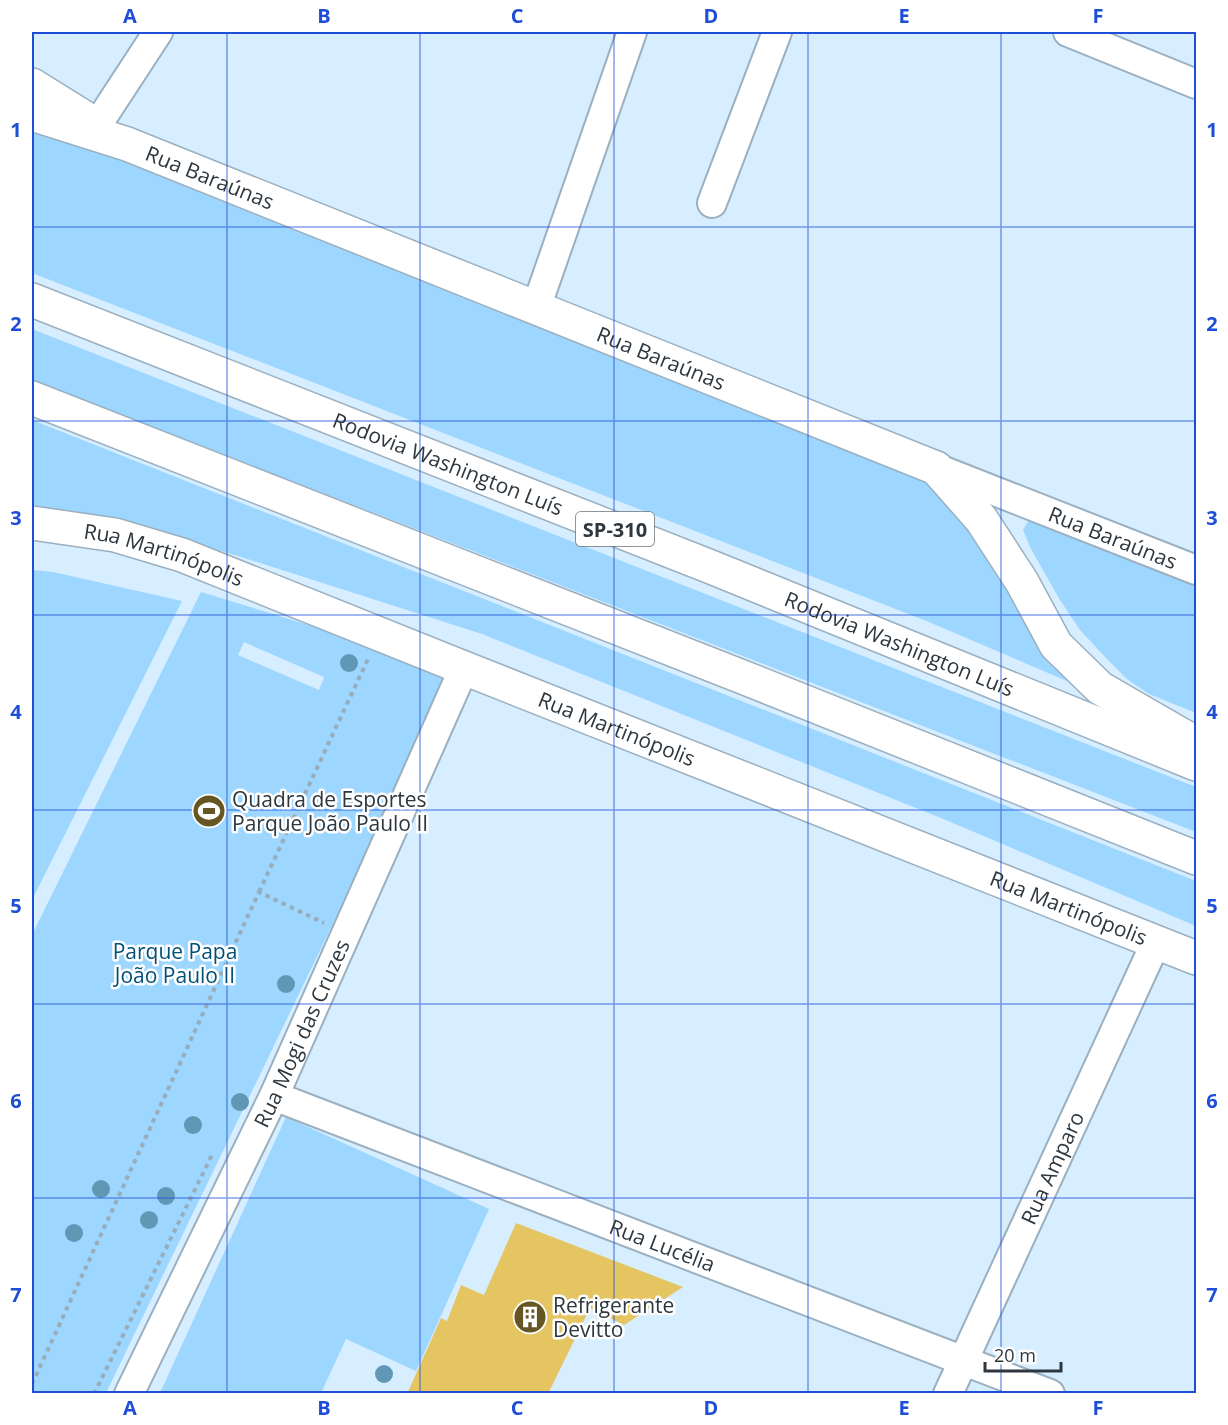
<svg xmlns="http://www.w3.org/2000/svg" width="1228" height="1425" viewBox="0 0 1228 1425" font-family="'Open Sans',sans-serif">
<rect width="100%" height="100%" fill="#d6eeff"/>
<g fill="#9dd6fe" fill-rule="evenodd">
<polygon points="32,121 905,470 936,486 960,506 1081,687 929,622 32,273"/>
<polygon points="32,329 1196,787 1196,832 32,380"/>
<polygon points="32,420 1196,881 1196,926 941,818 482,634 238,556 127,523 32,512"/>
<polygon points="1030,518 1196,583 1196,713 1149,694 1127,679 1107,659 1080,630 1060,600 1031,549 1023,530"/>
<polygon points="32,570 53,572 182,601 32,900"/>
<path d="M201 592 436 664 445 683 443 696 106 1393H32V935ZM244 642 324 677 319 690 238 655Z"/>
<polygon points="286,1117 489,1209 416,1371 346,1339 321,1393 160,1393"/>
</g>
<polygon fill="#e5c561" points="516,1223 683,1287 624,1325 590,1308 548,1394 407,1394 441,1318 447,1321 461,1285 484,1295"/>
<g fill="none" stroke-linecap="round" stroke-linejoin="round">
<defs>
<g id="minor">
<polyline points="1068,32 1196,84"/>
<polyline points="92,133 158,32"/>
<polyline points="712,203 777,32"/>
<polyline points="536,308 632,32"/>
<path id="s1" d="M936 468 1196 570"/>
<path id="s2" d="M274 1096 1050 1394"/>
<path id="s3" d="M129 1394 274 1096 464 668"/>
<path id="s4" d="M948 1394 1156 942"/>
</g>
<g id="major">
<polyline points="32,85 85,118"/>
<path id="s5" d="M32 114 127 144 936 468"/>
<path id="s6" d="M32 523 115 535 182 555 464 668 1196 958"/>
</g>
<g id="highway">
<path id="s7" d="M32 300 711 567 1196 764"/>
<polyline points="32,398 745,678 1196,858"/>
<polyline points="936,468 981,519 1022,582 1056,645 1100,688 1178,733 1196,743"/>
</g>
</defs>
<use href="#minor" stroke="#9ab0c0" stroke-width="32"/>
<use href="#major" stroke="#9ab0c0" stroke-width="36"/>
<use href="#highway" stroke="#9ab0c0" stroke-width="36"/>
<g stroke="#99acb9" stroke-width="4" stroke-dasharray="4.5 4.5" stroke-linecap="butt">
<polyline points="259,892 368,659"/>
<polyline points="32,1384 259,892 324,923"/>
<polyline points="94,1394 213,1153"/>
</g>
<use href="#minor" stroke="#fff" stroke-width="28"/>
<use href="#major" stroke="#fff" stroke-width="33"/>
<use href="#highway" stroke="#fff" stroke-width="33"/>
</g>
<g fill="#6097b4">
<circle cx="349" cy="663" r="9"/>
<circle cx="286" cy="984" r="9"/>
<circle cx="240" cy="1102" r="9"/>
<circle cx="193" cy="1125" r="9"/>
<circle cx="101" cy="1189" r="9"/>
<circle cx="166" cy="1196" r="9"/>
<circle cx="149" cy="1220" r="9"/>
<circle cx="74" cy="1233" r="9"/>
<circle cx="384" cy="1374" r="9"/>
</g>
<path fill="none" stroke="#1d4ed8" stroke-width="1.5" stroke-opacity="0.55" d="M227 32V1394M420 32V1394M614 32V1394M808 32V1394M1001 32V1394M32 227H1196M32 421H1196M32 615H1196M32 810H1196M32 1004H1196M32 1198H1196"/>
<defs>
<symbol id="stadium-disc" viewBox="-11 -11 22 22"><circle r="9.5" fill="#665623" stroke="#fff"/><path d="M0-5a6.5 5 0 1 0 0 10a6.5 5 0 1 0 0-10ZM-3.5-1.8h7v3.6h-7Z" fill="#fff"/></symbol>
<symbol id="building-disc" viewBox="-11 -11 22 22"><circle r="9.5" fill="#665623" stroke="#fff"/><path d="M-4-6H4V6H1V3H-1V6H-4ZM-2.5-4.3h1.7v1.8h-1.7ZM.8-4.3h1.7v1.8H.8ZM-2.5-1h1.7V.8h-1.7ZM.8-1h1.7V.8H.8Z" fill="#fff"/></symbol>
</defs>
<g fill-rule="evenodd">
<use href="#stadium-disc" x="190" y="792" width="38" height="38"/>
<use href="#building-disc" x="511" y="1298" width="38" height="38"/>
</g>
<g text-anchor="middle" dominant-baseline="central" stroke-width="5" stroke-linejoin="round" paint-order="stroke">
<rect fill="#fff" stroke="#6d7378" stroke-width="1.5" x="576" y="512" width="78" height="34" rx="4.5"/>
<g font-size="20" font-weight="bold" fill="#2e373e">
<text x="615" y="529">SP-310</text>
</g>
<g font-size="21" fill="#2e373e" stroke="#fff">
<text stroke="none"><textPath href="#s5" startOffset="189">Rua Baraúnas</textPath></text>
<text stroke="none"><textPath href="#s5" startOffset="675">Rua Baraúnas</textPath></text>
<text stroke="none"><textPath href="#s7" startOffset="447">Rodovia Washington Luís</textPath></text>
<text stroke="none"><textPath href="#s1" startOffset="190">Rua Baraúnas</textPath></text>
<text stroke="none"><textPath href="#s6" startOffset="136">Rua Martinópolis</textPath></text>
<text stroke="none"><textPath href="#s7" startOffset="933">Rodovia Washington Luís</textPath></text>
<text stroke="none"><textPath href="#s6" startOffset="622">Rua Martinópolis</textPath></text>
<text stroke="none"><textPath href="#s6" startOffset="1108">Rua Martinópolis</textPath></text>
<text stroke="none"><textPath href="#s3" startOffset="400">Rua Mogi das Cruzes</textPath></text>
<text stroke="none"><textPath href="#s4" startOffset="249">Rua Amparo</textPath></text>
<text stroke="none"><textPath href="#s2" startOffset="416">Rua Lucélia</textPath></text>
</g>
<g font-size="21" fill="#2e373e" stroke="#fff" text-anchor="start">
<text x="232" y="799">Quadra de Esportes<tspan x="232" dy="24">Parque João Paulo II</tspan></text>
<text x="553" y="1305">Refrigerante<tspan x="553" dy="24">Devitto</tspan></text>
</g>
<g font-size="21" fill="#005077" stroke="#fff">
<text x="175" y="951">Parque Papa<tspan x="175" dy="24">João Paulo II</tspan></text>
</g>
</g>
<rect width="1228" height="1425" fill="none" stroke="#ffffff" stroke-width="66"/>
<path d="M985 1362v9h76v-9" fill="none" stroke="#2e373e" stroke-width="3"/>
<text x="994" y="1362" font-size="18" fill="#2e373e" stroke="#ffffff" stroke-width="4.5" paint-order="stroke">20 m</text>
<rect x="33" y="33" width="1162" height="1359" fill="none" stroke="#1d4ed8" stroke-width="2"/>
<g font-size="20" text-anchor="middle" font-weight="bold" fill="#1d4ed8">
<text x="130" y="23">A</text>
<text x="324" y="23">B</text>
<text x="517" y="23">C</text>
<text x="711" y="23">D</text>
<text x="904" y="23">E</text>
<text x="1098" y="23">F</text>
<text x="16" y="137">1</text>
<text x="1212" y="137">1</text>
<text x="16" y="331">2</text>
<text x="1212" y="331">2</text>
<text x="16" y="525">3</text>
<text x="1212" y="525">3</text>
<text x="16" y="719">4</text>
<text x="1212" y="719">4</text>
<text x="16" y="913">5</text>
<text x="1212" y="913">5</text>
<text x="16" y="1108">6</text>
<text x="1212" y="1108">6</text>
<text x="16" y="1302">7</text>
<text x="1212" y="1302">7</text>
<text x="130" y="1415">A</text>
<text x="324" y="1415">B</text>
<text x="517" y="1415">C</text>
<text x="711" y="1415">D</text>
<text x="904" y="1415">E</text>
<text x="1098" y="1415">F</text>
</g>
</svg>
